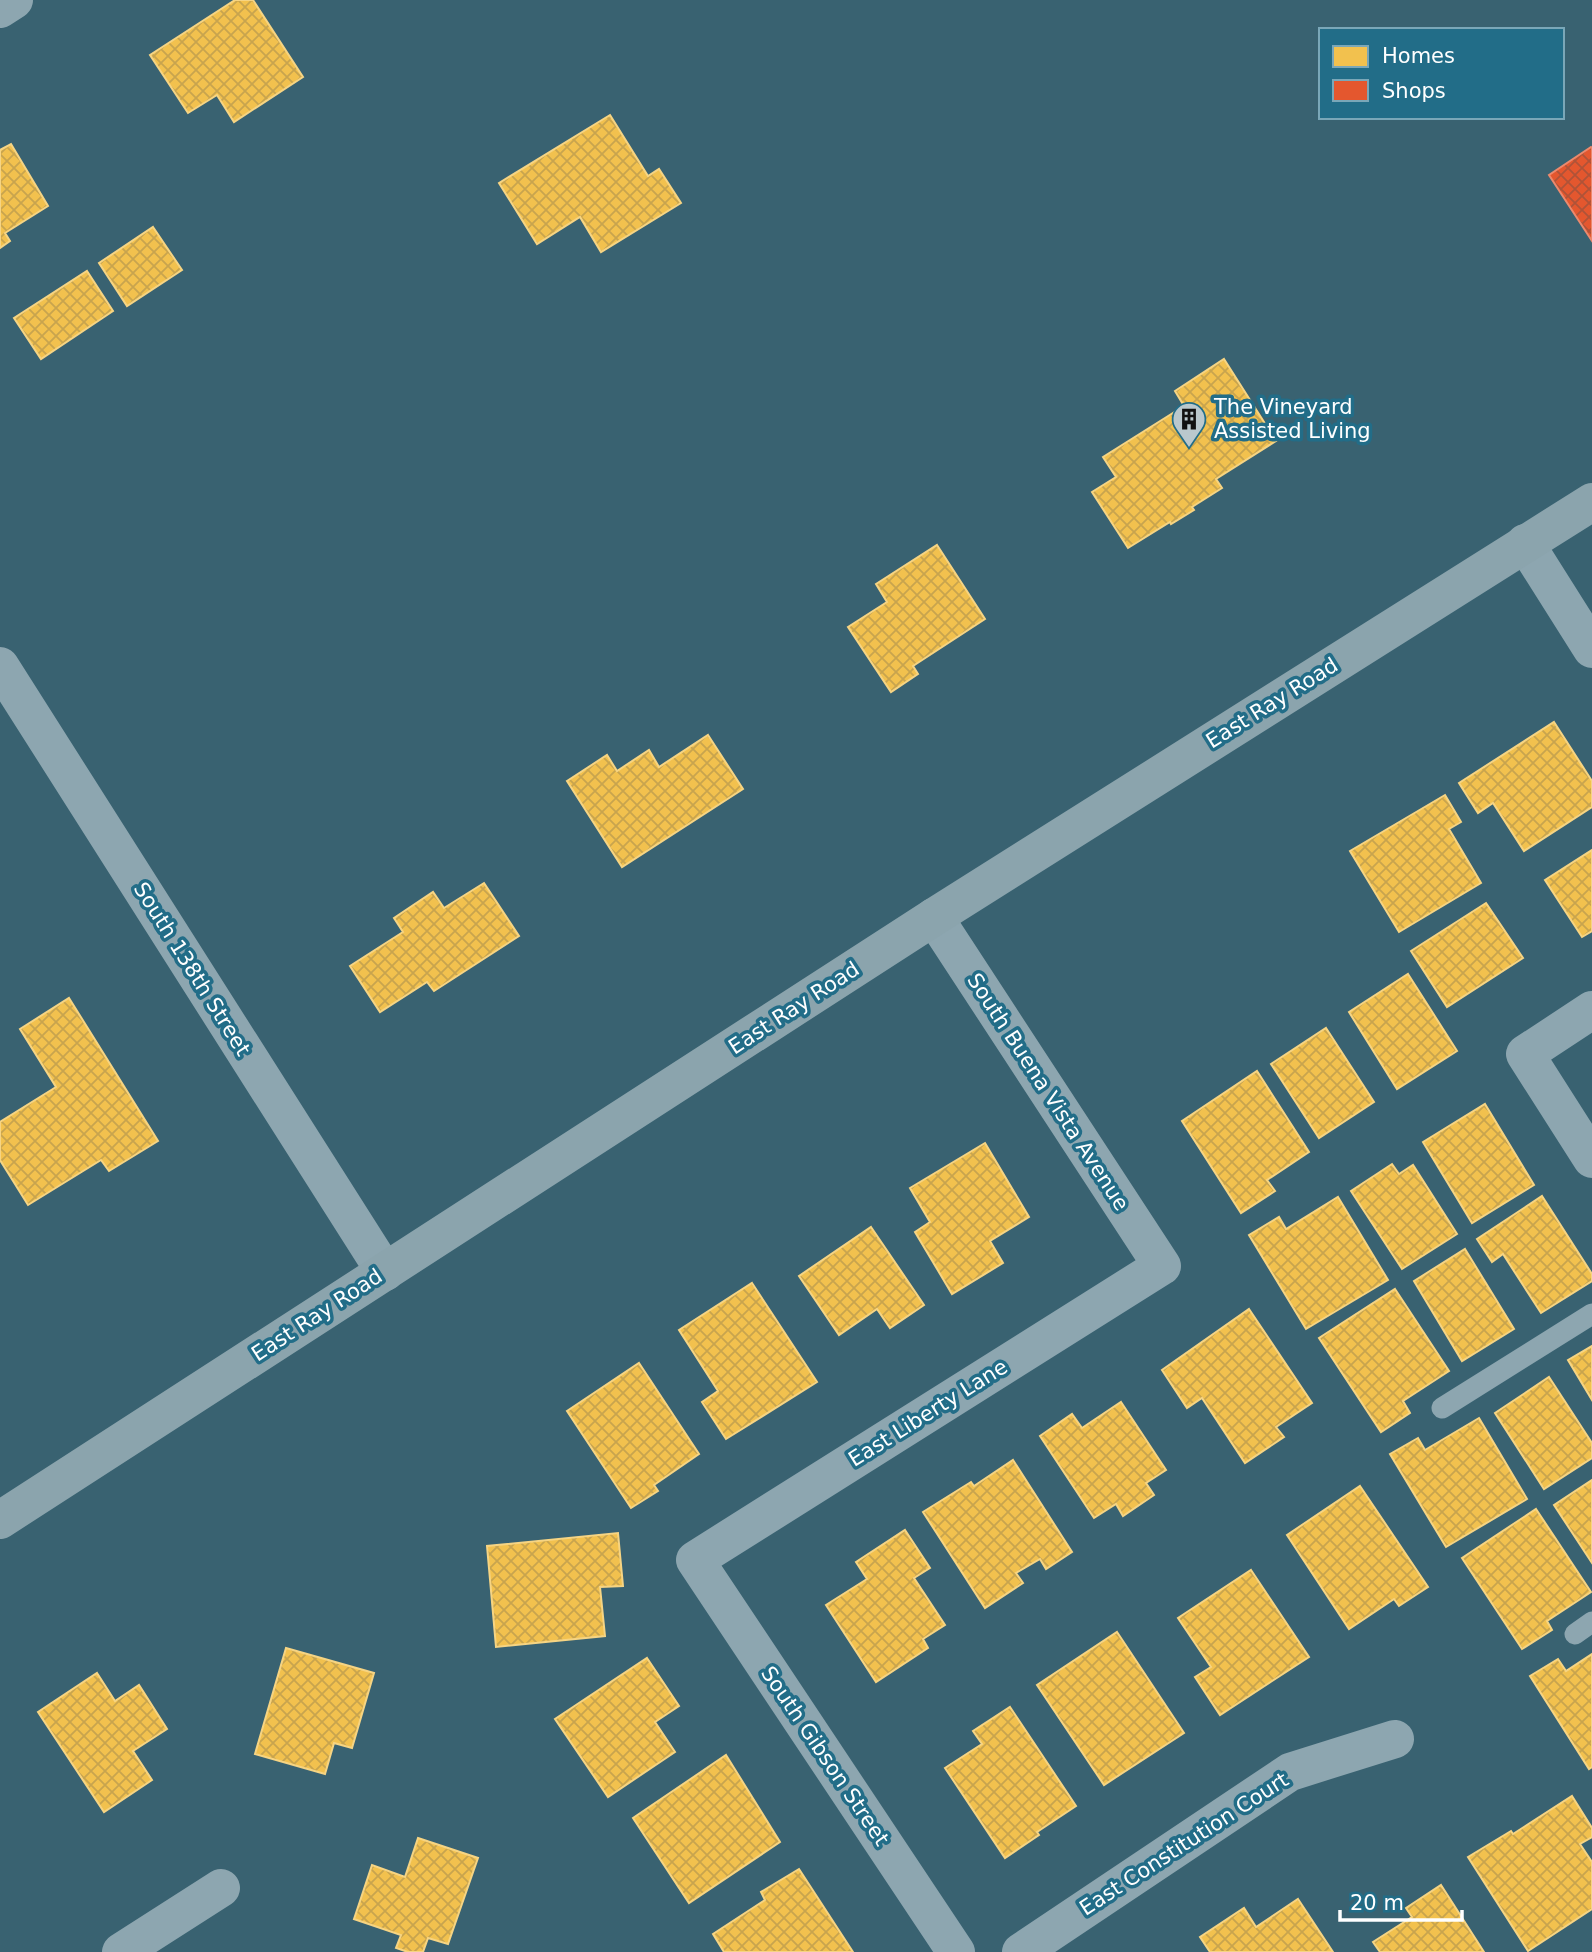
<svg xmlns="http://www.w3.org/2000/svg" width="1592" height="1952" viewBox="0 0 1592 1952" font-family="'DejaVu Sans',sans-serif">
<defs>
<pattern id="homes-cross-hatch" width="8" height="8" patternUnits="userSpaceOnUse" patternTransform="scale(1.75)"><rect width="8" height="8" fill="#f2c14e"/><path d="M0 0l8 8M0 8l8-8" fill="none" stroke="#c8a44e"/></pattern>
<pattern id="shops-cross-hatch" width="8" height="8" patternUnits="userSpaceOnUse" patternTransform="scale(1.75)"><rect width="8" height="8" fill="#e4572e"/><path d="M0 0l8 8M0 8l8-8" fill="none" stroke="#af5338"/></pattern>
</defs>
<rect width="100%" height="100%" fill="#396271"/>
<g fill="url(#homes-cross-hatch)" stroke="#f6d483" stroke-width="2">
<polygon points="235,0 253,0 303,77 234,122 217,95 188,113 150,55"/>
<polygon points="610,115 648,176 659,169 681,203 601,252 580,217 537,244 499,183"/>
<polygon points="11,144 48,206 5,233 10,241 0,248 0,150"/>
<polygon points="153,227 182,270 127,306 99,263"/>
<polygon points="87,271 113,311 41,359 14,318"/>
<polygon points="1224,359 1276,441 1216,479 1222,488 1192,507 1194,510 1171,524 1170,522 1128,548 1092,492 1116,477 1103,457 1184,406 1175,391"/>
<polygon points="937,545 985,619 913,666 918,674 891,692 848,627 887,602 876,584"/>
<polygon points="1554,722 1592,781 1592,807 1524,851 1493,803 1478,813 1459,783"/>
<polygon points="708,735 743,789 622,867 567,781 607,755 617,771 649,750 659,767"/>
<polygon points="1445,795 1461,822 1449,829 1481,883 1399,932 1350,851"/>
<polygon points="1592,850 1592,931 1582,937 1545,880"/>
<polygon points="484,883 519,936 434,991 427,982 380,1012 350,966 403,932 394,918 433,892 444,908"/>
<polygon points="1486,903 1523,958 1447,1007 1411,951"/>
<polygon points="1408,974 1457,1051 1397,1089 1349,1012"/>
<polygon points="69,998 158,1141 109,1171 101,1160 28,1205 0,1160 0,1122 56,1087 20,1029"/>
<polygon points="1326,1028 1374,1102 1319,1138 1271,1064"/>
<polygon points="1257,1071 1309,1152 1267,1180 1275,1191 1241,1213 1182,1121"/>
<polygon points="1485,1104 1534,1185 1472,1223 1423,1142"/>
<polygon points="985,1143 1029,1217 990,1241 1003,1263 952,1294 915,1232 930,1222 910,1188"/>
<polygon points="1392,1164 1399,1174 1413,1165 1457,1234 1402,1269 1351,1191"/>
<polygon points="1542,1196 1592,1274 1592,1281 1541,1313 1503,1254 1492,1262 1477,1239"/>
<polygon points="1338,1197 1388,1280 1306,1329 1249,1235 1279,1217 1286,1229"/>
<polygon points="871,1227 924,1305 890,1328 877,1309 839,1335 799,1276"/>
<polygon points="1465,1249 1514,1329 1462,1361 1414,1281"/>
<polygon points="752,1283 817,1382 726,1439 702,1402 718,1391 679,1330"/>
<polygon points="1395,1289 1449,1371 1403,1401 1410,1413 1381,1432 1319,1338"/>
<polygon points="1249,1309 1312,1403 1276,1427 1284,1437 1245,1463 1202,1398 1187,1408 1162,1370"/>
<polygon points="1592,1346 1592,1400 1568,1360"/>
<polygon points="639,1363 699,1454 654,1485 658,1491 631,1508 567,1411"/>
<polygon points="1549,1377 1592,1443 1592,1458 1544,1489 1495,1413"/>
<polygon points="1121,1402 1166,1470 1146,1483 1154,1495 1123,1516 1116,1504 1094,1518 1040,1436 1072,1414 1082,1428"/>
<polygon points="1479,1418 1527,1499 1446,1547 1390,1454 1418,1438 1425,1450"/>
<polygon points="1013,1460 1072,1552 1046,1569 1040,1559 1016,1573 1023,1583 985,1608 923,1512 971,1482 974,1486"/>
<polygon points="1592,1480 1592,1563 1554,1505"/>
<polygon points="1360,1486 1428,1587 1399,1606 1394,1599 1349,1629 1287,1535"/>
<polygon points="1536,1509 1591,1592 1547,1621 1552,1630 1522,1649 1462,1558"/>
<polygon points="905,1530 930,1568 914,1578 945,1625 923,1639 928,1648 876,1682 826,1605 867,1579 856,1562"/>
<polygon points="618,1533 623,1586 600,1587 605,1636 496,1647 487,1546"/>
<polygon points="1251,1570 1309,1657 1220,1715 1195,1677 1211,1667 1178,1618"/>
<polygon points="1117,1632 1184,1733 1104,1785 1037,1685"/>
<polygon points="286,1648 374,1673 352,1748 334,1743 325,1774 255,1754"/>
<polygon points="1592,1654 1592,1767 1589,1769 1530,1676 1558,1659 1566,1671"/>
<polygon points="647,1658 679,1706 655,1722 675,1752 608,1797 555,1719"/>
<polygon points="97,1673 115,1701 139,1685 167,1729 133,1751 152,1780 104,1812 38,1712"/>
<polygon points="1010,1707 1076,1806 1037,1832 1039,1835 1005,1858 945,1768 982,1744 973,1731"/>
<polygon points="726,1755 780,1842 689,1903 633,1818"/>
<polygon points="1572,1796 1592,1828 1592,1837 1580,1844 1592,1862 1592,1909 1528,1951 1468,1857 1511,1831 1513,1834"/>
<polygon points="418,1838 478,1858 448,1944 428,1938 423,1952 408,1952 396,1948 401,1935 354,1919 372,1865 405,1877"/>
<polygon points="799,1869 853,1952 724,1952 713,1934 765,1900 761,1892"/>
<polygon points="1441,1885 1484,1952 1380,1952 1373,1942 1412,1917 1406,1908"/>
<polygon points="1298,1899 1333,1952 1210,1952 1200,1937 1244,1908 1256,1927"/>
</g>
<polygon fill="url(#shops-cross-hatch)" stroke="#ec896d" stroke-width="2" points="1591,147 1592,148 1592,241 1549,175"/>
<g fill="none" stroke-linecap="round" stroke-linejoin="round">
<g stroke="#8da6b0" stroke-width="21">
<polyline points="1442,1408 1592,1314"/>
<polyline points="1575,1634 1592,1622"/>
</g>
<g stroke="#8da6b0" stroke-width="38">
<polyline points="0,9 14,0"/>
<polyline points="1525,543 1592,649"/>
<polyline points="0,666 385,1272"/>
<polyline points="934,917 1162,1266 695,1560 956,1952"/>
<polyline points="1592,1010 1525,1054 1592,1159"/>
<polyline points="121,1952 221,1888"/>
<polyline points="1021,1952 1290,1772 1395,1739"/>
</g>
<polyline stroke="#8ba4ad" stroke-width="38" points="0,1520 934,917 1592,502"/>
</g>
<defs>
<symbol id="building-pin" viewBox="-11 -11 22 30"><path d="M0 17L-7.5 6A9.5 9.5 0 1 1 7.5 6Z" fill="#bac8cd" stroke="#226d88"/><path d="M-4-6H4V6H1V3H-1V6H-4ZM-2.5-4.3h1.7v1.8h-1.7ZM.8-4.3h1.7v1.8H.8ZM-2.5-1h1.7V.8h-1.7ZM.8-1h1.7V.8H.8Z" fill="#111"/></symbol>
</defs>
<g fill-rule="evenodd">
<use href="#building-pin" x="1170" y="400" width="38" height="52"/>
</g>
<g text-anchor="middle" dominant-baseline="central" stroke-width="7" stroke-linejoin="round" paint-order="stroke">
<g font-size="21" fill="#fff" stroke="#226d88" text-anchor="start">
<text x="1214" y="407">The Vineyard<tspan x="1214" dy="24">Assisted Living</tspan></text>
</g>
<g font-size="21" fill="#fff" stroke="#226d88">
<text transform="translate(1272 703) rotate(-32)">East Ray Road</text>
<text transform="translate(192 969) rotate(58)">South 138th Street</text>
<text transform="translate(794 1008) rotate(-33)">East Ray Road</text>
<text transform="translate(1048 1092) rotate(57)">South Buena Vista Avenue</text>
<text transform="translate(317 1315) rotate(-33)">East Ray Road</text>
<text transform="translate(928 1413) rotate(-32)">East Liberty Lane</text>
<text transform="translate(825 1756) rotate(56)">South Gibson Street</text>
<text transform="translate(1184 1844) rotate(-33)">East Constitution Court</text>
</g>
</g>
<rect x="1319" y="28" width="245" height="91" fill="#226d88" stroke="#7aa7b8" stroke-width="2"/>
<rect x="1333" y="46" width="35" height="21" fill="#f2c14e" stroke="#7aa7b8" stroke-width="2"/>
<text x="1382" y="63" font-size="21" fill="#ffffff">Homes</text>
<rect x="1333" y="80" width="35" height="21" fill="#e4572e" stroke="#7aa7b8" stroke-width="2"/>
<text x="1382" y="98" font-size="21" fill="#ffffff">Shops</text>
<path d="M1340 1910v10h122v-10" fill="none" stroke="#ffffff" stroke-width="3.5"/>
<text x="1350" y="1910" font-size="21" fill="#ffffff" stroke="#226d88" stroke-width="5" paint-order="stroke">20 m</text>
</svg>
